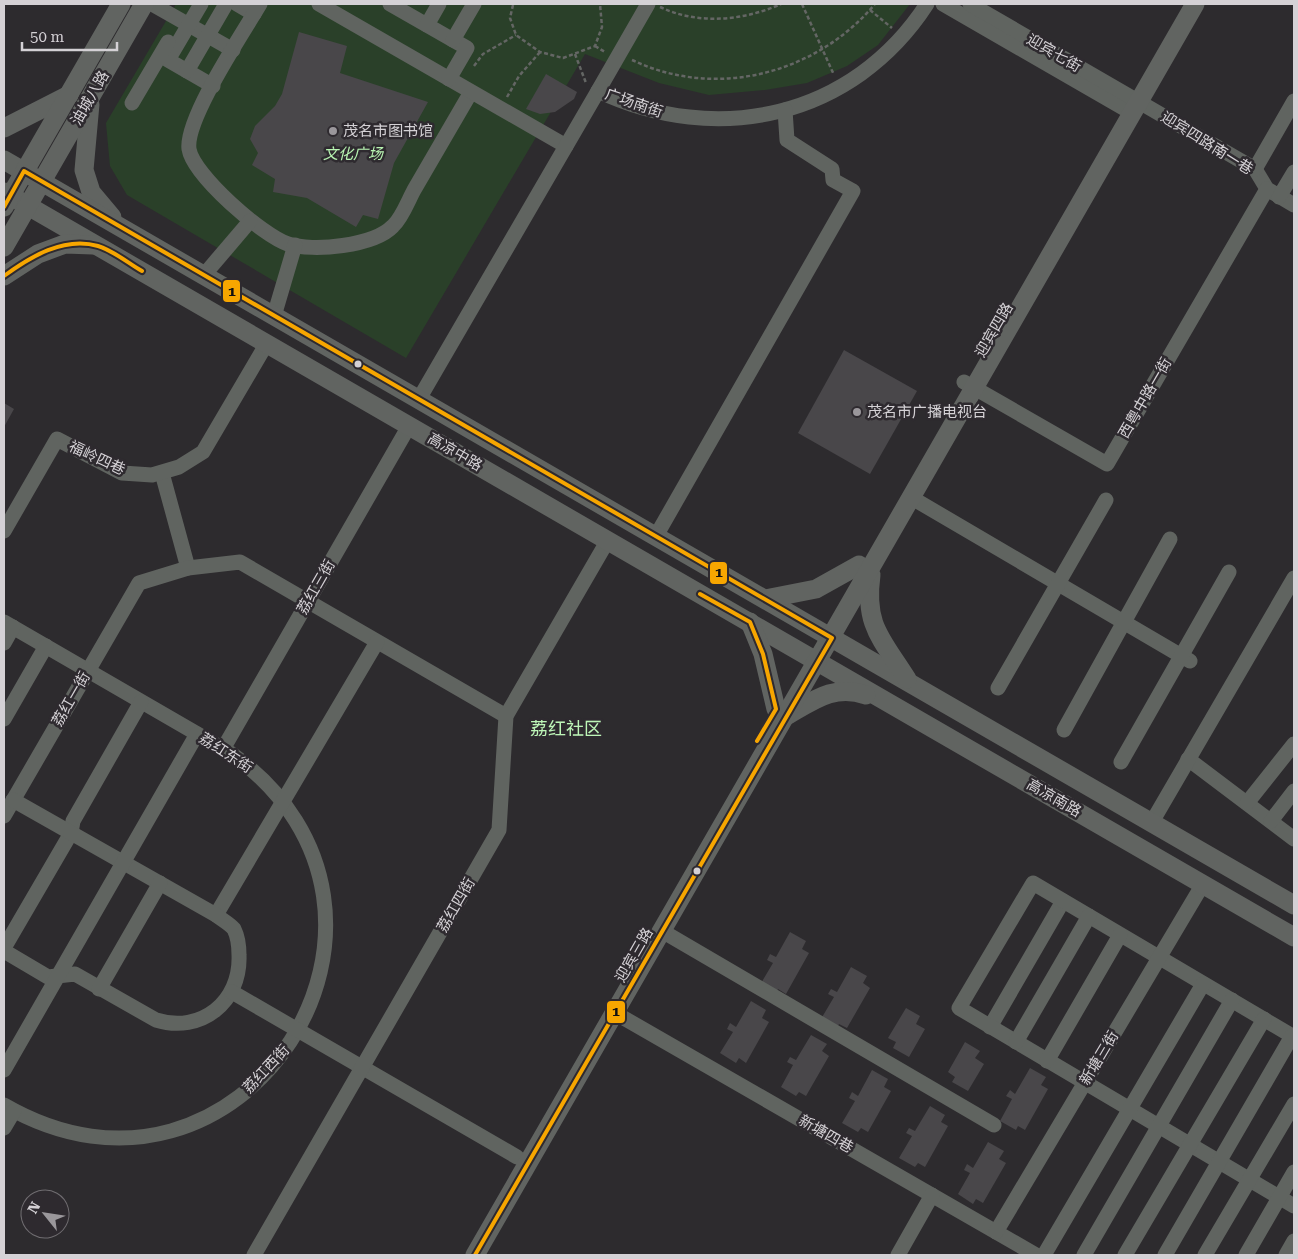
<svg xmlns="http://www.w3.org/2000/svg" width="1298" height="1259" viewBox="0 0 1298 1259" font-family="'Roboto Serif','Noto Sans SC',serif">
<rect width="100%" height="100%" fill="#2d2b2e"/>
<polygon fill="#2a4029" points="176,4 910,4 878,45 847,66 807,83 765,90 709,95 659,83 585,54 406,358 127,195 110,166 106,123"/>
<g fill="#49474a">
<polygon points="299,32 347,46 340,73 428,102 394,163 378,219 363,215 356,227 307,198 273,192 275,179 252,165 258,153 250,139 255,126 275,106 282,94"/>
<polygon points="546,74 577,92 574,99 555,112 540,114 526,109"/>
<polygon points="844,350 917,391 870,474 798,433"/>
<polygon points="4,403 14,409 4,427"/>
<polygon points="790,932 806,941 802,949 809,953 786,994 778,989 776,993 760,985 773,963 767,960 770,954 776,957"/>
<polygon points="851,967 867,976 863,983 870,988 847,1028 839,1024 837,1028 821,1019 834,997 828,994 831,989 837,992"/>
<polygon points="751,1001 766,1010 762,1018 769,1022 746,1063 739,1058 736,1063 720,1053 733,1032 727,1029 730,1023 736,1027"/>
<polygon points="906,1008 920,1016 916,1024 925,1029 909,1057 893,1048 896,1042 888,1038"/>
<polygon points="811,1035 827,1044 822,1051 829,1056 806,1096 799,1092 796,1096 781,1087 793,1065 787,1062 790,1057 796,1060"/>
<polygon points="965,1042 980,1051 975,1058 984,1064 968,1091 952,1082 955,1077 948,1072"/>
<polygon points="1030,1068 1046,1077 1041,1085 1048,1089 1025,1130 1018,1126 1016,1130 1000,1121 1012,1099 1006,1096 1010,1090 1015,1094"/>
<polygon points="872,1070 888,1079 884,1087 891,1091 868,1132 861,1128 858,1132 842,1123 855,1101 849,1098 852,1092 858,1096"/>
<polygon points="930,1106 945,1115 941,1122 948,1126 925,1167 918,1163 915,1167 899,1158 912,1136 906,1133 909,1128 915,1131"/>
<polygon points="988,1142 1004,1151 999,1159 1006,1163 983,1203 976,1199 973,1204 958,1194 970,1173 964,1170 967,1164 973,1168"/>
</g>
<g fill="none" stroke-linecap="round" stroke-linejoin="round">
<g stroke="#646664" stroke-width="2.5" stroke-dasharray="4 2.5" stroke-linecap="butt">
<polyline points="802,4 834,75"/>
<polyline points="513,5 510,18 516,35 540,52 563,58 595,46 602,27 600,4"/>
<path d="M660 7C698 25 743 21 781 4"/>
<polyline points="870,10 892,28"/>
<polyline points="595,46 605,52"/>
<polyline points="575,54 586,83"/>
<path d="M632 60C716 100 816 74 875 4"/>
<polyline points="474,66 483,54 516,35"/>
<polyline points="507,97 519,76 540,52"/>
</g>
<g stroke="#606460" stroke-width="15">
<polyline points="152,4 233,50"/>
<polyline points="201,4 168,60 213,86"/>
<polyline points="237,4 254,14"/>
<path d="M260 4C243 33 185 119 189 149 193 175 263 236 288 244 313 252 374 246 393 226 402 218 408 201 414 190 433 157 452 125 471 92"/>
<polyline points="319,4 566,146"/>
<polyline points="390,4 467,48 449,79"/>
<polyline points="943,4 1132,113"/>
<polyline points="970,4 1255,169 1267,189 1294,205"/>
<polyline points="427,25 439,4"/>
<polyline points="453,40 474,4"/>
<polyline points="187,71 226,4"/>
<polyline points="598,91 648,4"/>
<polyline points="132,103 168,42"/>
<polyline points="1255,169 1294,101"/>
<polyline points="1279,197 1294,172"/>
<polyline points="204,275 250,221"/>
<polyline points="274,316 295,245"/>
<polyline points="964,382 1107,464 1267,189"/>
<path d="M419 399 598 91C717 147 853 118 927 4"/>
<polyline points="162,473 188,568"/>
<polyline points="912,498 1190,661"/>
<polyline points="4,531 57,439 122,473 152,475 179,467 203,452 267,343"/>
<polyline points="656,536 853,191 833,180 832,169 787,140 785,110"/>
<path d="M4 622 232 754C454 914 242 1243 4 1105"/>
<polyline points="4,643 13,627"/>
<polyline points="998,688 1106,500"/>
<polyline points="4,719 46,646"/>
<polyline points="1064,730 1170,539"/>
<polyline points="223,749 409,426"/>
<polyline points="1188,759 1294,839"/>
<polyline points="1121,762 1229,572"/>
<polyline points="1247,803 1294,744"/>
<polyline points="4,816 139,583 188,568 240,562 506,716"/>
<polyline points="1271,821 1294,791"/>
<polyline points="1152,822 1294,578"/>
<polyline points="216,915 377,642"/>
<polyline points="662,931 994,1125"/>
<polyline points="4,948 71,833 73,821 141,702"/>
<path d="M4 951 48 977 75 974 156 1020C201 1034 241 1002 239 955 239 947 238 937 234 929 230 924 221 919 216 915L13 800"/>
<polyline points="99,989 160,883"/>
<polyline points="232,992 517,1157"/>
<polyline points="615,1013 1036,1255"/>
<polyline points="990,1027 1063,901"/>
<polyline points="1294,1037 1033,883 959,1008 1294,1206"/>
<polyline points="1016,1042 1089,916"/>
<polyline points="1047,1061 1120,935"/>
<polyline points="4,1070 197,734"/>
<polyline points="4,1128 14,1111"/>
<polyline points="996,1232 1203,884"/>
<polyline points="254,1255 499,830 506,716 608,540"/>
<polyline points="898,1255 932,1195"/>
<polyline points="1044,1255 1203,984"/>
<polyline points="1084,1255 1232,1000"/>
<polyline points="1125,1255 1264,1019"/>
<polyline points="1165,1255 1292,1036"/>
<polyline points="1205,1255 1294,1104"/>
<polyline points="1246,1255 1294,1172"/>
<polyline points="1286,1255 1294,1241"/>
</g>
<g stroke="#616461" stroke-width="19">
<polyline points="90,104 84,170 91,192 112,217"/>
<polyline points="4,128 69,95"/>
<polyline points="4,160 1294,905"/>
<polyline points="4,192 1294,937"/>
<polyline points="4,207 121,4"/>
<polyline points="4,247 144,4"/>
<polyline points="4,276 38,254 65,244 93,245"/>
<path d="M871 575C864 626 882 639 907 679"/>
<polyline points="765,599 816,589 859,565"/>
<polyline points="750,622 763,654 776,709"/>
<path d="M788 715C814 700 835 684 866 695"/>
<polyline points="475,1255 1195,4"/>
</g>
<defs>
<g id="bus-1">
<polyline points="4,207 24,171 832,638 475,1255"/>
<path d="M4 276C30 257 64 236 98 246 114 251 128 263 142 271"/>
<polyline points="700,594 750,622 763,654 776,709 757,741"/>
</g>
</defs>
<use href="#bus-1" stroke="#2e2a2f" stroke-width="8"/>
<use href="#bus-1" stroke="#f7a600" stroke-width="4"/>
</g>
<g fill="#9a979b" stroke="#2e2a2f" stroke-width="2">
<circle cx="333" cy="131" r="5"/>
<circle cx="857" cy="412" r="5"/>
</g>
<g fill="#d4d1d5" stroke="#2e2a2f" stroke-width="2">
<circle cx="358" cy="364" r="4.5"/>
<circle cx="697" cy="871" r="4.5"/>
</g>
<g text-anchor="middle" dominant-baseline="central" stroke-width="5" stroke-linejoin="round" paint-order="stroke">
<g font-size="15" fill="#d4d1d5" stroke="#2e2a2f">
<text transform="translate(1054 53) rotate(30)">迎宾七街</text>
<text transform="translate(90 98) rotate(-60)">油城八路</text>
<text transform="translate(634 103) rotate(19)">广场南街</text>
<text transform="translate(1207 143) rotate(32)">迎宾四路南一巷</text>
<text transform="translate(994 330) rotate(-60)">迎宾四路</text>
<text transform="translate(1145 398) rotate(-60)">西粤中路一街</text>
<text transform="translate(455 452) rotate(30)">高凉中路</text>
<text transform="translate(97 458) rotate(25)">福岭四巷</text>
<text transform="translate(316 587) rotate(-60)">荔红三街</text>
<text transform="translate(71 699) rotate(-60)">荔红一街</text>
<text transform="translate(226 753) rotate(33)">荔红东街</text>
<text transform="translate(1054 798) rotate(30)">高凉南路</text>
<text transform="translate(456 905) rotate(-60)">荔红四街</text>
<text transform="translate(634 955) rotate(-60)">迎宾三路</text>
<text transform="translate(1099 1058) rotate(-59)">新塘三街</text>
<text transform="translate(266 1069) rotate(-47)">荔红西街</text>
<text transform="translate(826 1134) rotate(30)">新塘四巷</text>
</g>
<g font-size="15" fill="#d4d1d5" stroke="#2e2a2f" text-anchor="start">
<text x="343" y="131">茂名市图书馆</text>
<text x="867" y="412">茂名市广播电视台</text>
</g>
<g font-size="15" font-style="italic" fill="#b8f5b2" stroke="#2e2a2f">
<text x="353" y="154">文化广场</text>
</g>
<g font-size="18" fill="#bdf5b7" stroke="#2e2a2f">
<text x="566" y="728">荔红社区</text>
</g>
</g>
<g stroke="#2e2a2f" stroke-width="2">
<rect x="222" y="279" width="19" height="24" rx="5" fill="#f7a600"/>
<rect x="709" y="561" width="19" height="24" rx="5" fill="#f7a600"/>
<rect x="606" y="1000" width="20" height="24" rx="5" fill="#f7a600"/>
</g>
<g font-size="14" text-anchor="middle" font-weight="bold" fill="#111">
<text x="232" y="296">1</text>
<text x="719" y="577">1</text>
<text x="616" y="1016">1</text>
</g>
<rect width="1298" height="1259" fill="none" stroke="#d4d1d5" stroke-width="10"/>
<g transform="translate(45 1214) rotate(300)"><circle r="24" fill="#2e2a2f" stroke="#706d71"/>
<path d="M0-4L9 19L0 12L-9 19Z" fill="#9a979b"/>
<text y="-8" font-size="14" font-weight="bold" text-anchor="middle" fill="#d4d1d5">N</text>
</g>
<path d="M22 42v8h95v-8" fill="none" stroke="#d4d1d5" stroke-width="2.5"/>
<text x="30" y="42" font-size="15" fill="#d4d1d5" stroke="#2e2a2f" stroke-width="4" paint-order="stroke">50 m</text>
</svg>
